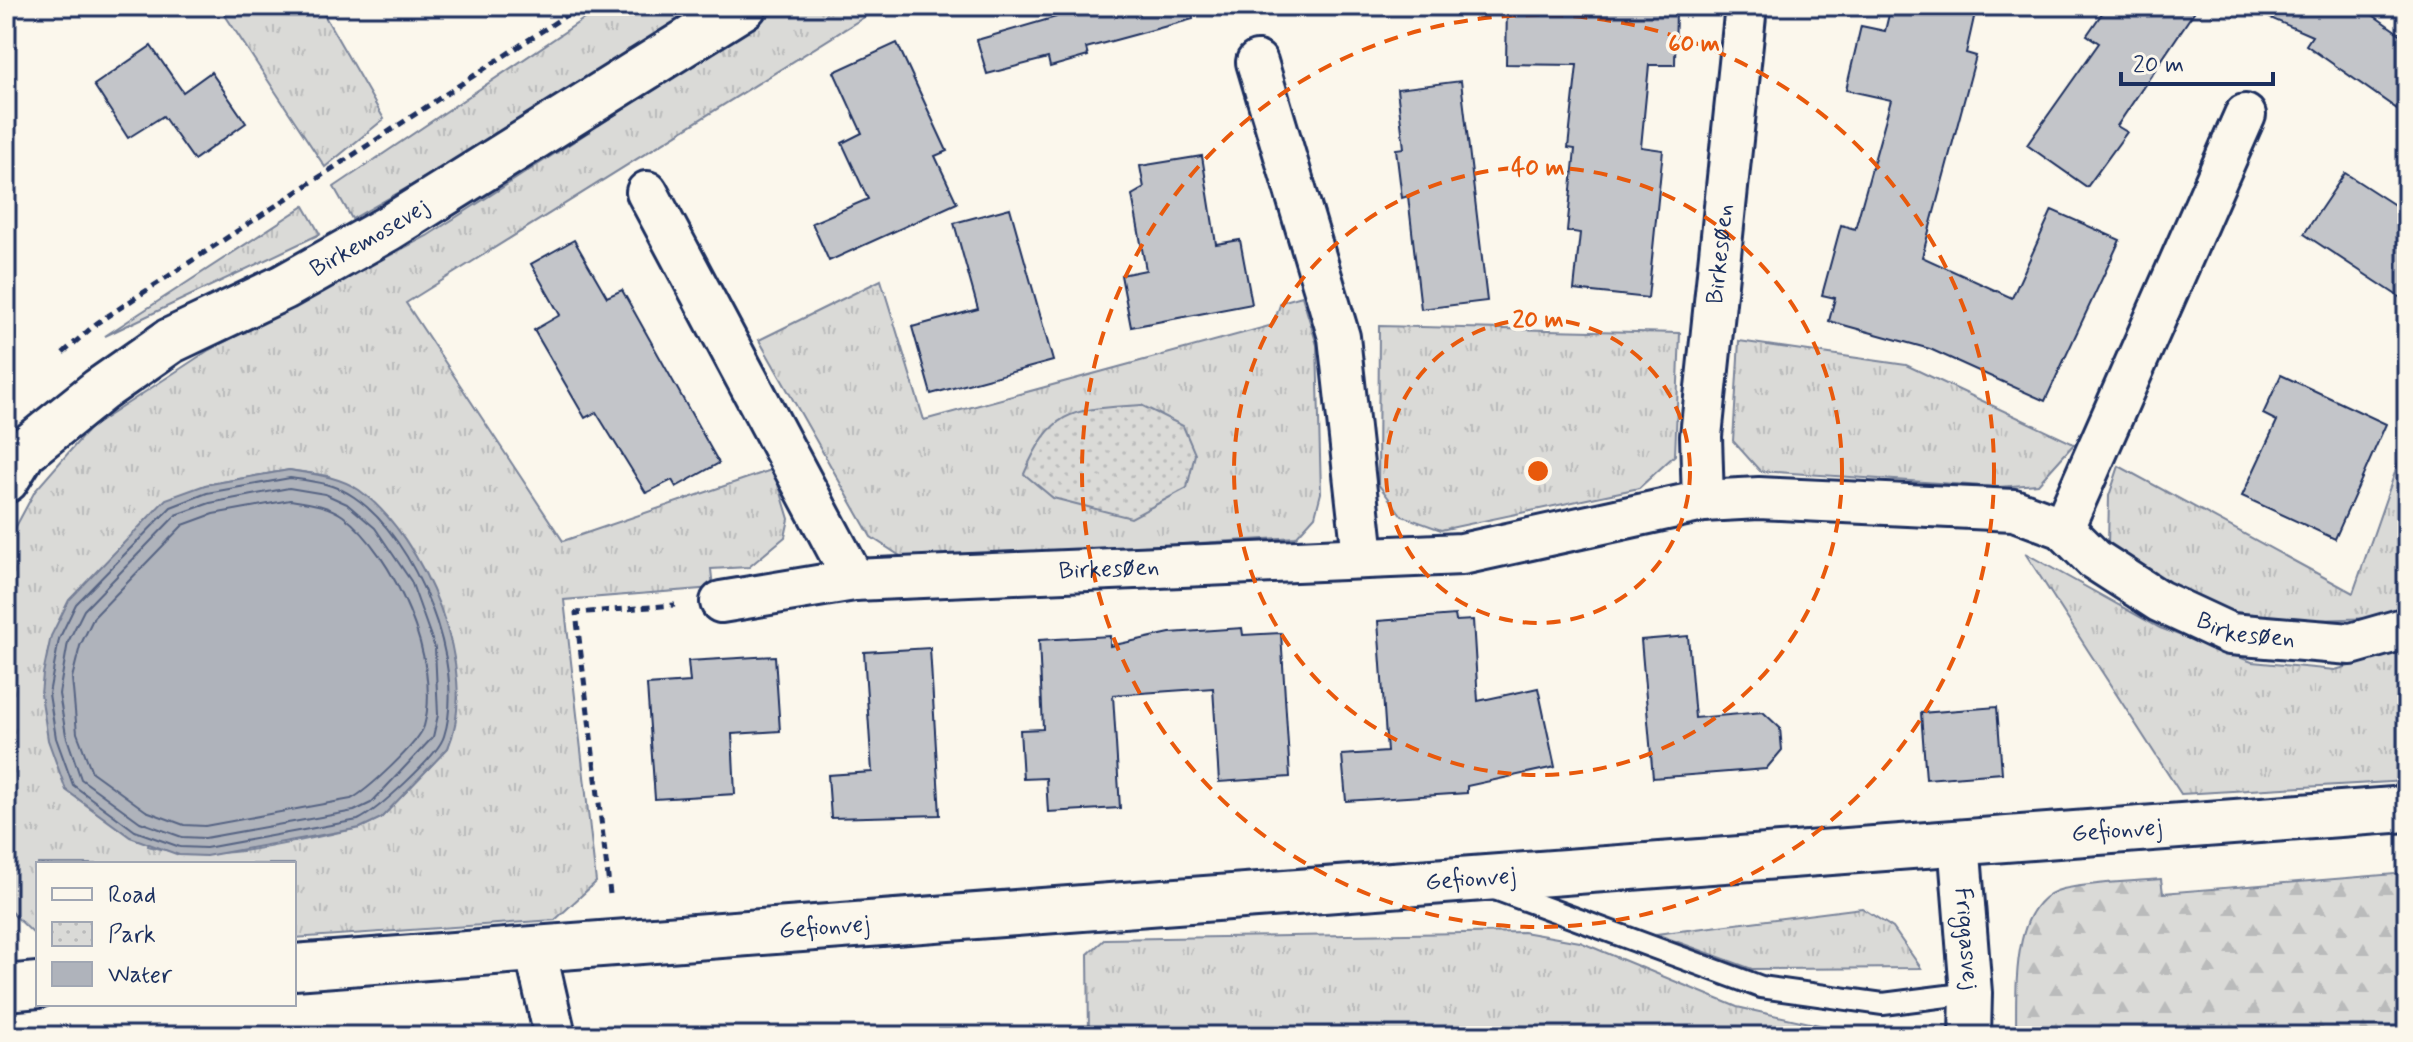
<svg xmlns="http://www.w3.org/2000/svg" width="2413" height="1042" viewBox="0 0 2413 1042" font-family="Mynerve,sans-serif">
<defs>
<pattern id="grass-tufts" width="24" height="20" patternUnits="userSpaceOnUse" patternTransform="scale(2)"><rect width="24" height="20" fill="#dadad7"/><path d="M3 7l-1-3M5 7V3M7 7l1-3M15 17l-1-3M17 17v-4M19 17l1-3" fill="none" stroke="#babbbb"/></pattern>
<pattern id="forest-firs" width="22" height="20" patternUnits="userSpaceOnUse" patternTransform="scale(2)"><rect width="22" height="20" fill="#dadad7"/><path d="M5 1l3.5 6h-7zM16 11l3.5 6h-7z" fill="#babbbb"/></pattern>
<pattern id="park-dots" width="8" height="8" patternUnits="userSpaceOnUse" patternTransform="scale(2)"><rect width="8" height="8" fill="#dadad7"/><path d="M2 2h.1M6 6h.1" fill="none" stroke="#babbbb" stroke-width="1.8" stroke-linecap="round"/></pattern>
</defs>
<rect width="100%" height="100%" fill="#fbf7ec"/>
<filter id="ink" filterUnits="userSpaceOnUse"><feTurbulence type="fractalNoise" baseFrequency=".0125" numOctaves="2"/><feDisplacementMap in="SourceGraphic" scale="16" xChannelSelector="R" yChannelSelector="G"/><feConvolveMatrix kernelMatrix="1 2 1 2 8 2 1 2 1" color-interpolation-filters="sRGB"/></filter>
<g filter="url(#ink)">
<g fill="url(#grass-tufts)" stroke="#7a849a" stroke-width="2" fill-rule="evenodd">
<polygon points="219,6 319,6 384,119 325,167"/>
<polygon points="603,6 702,6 560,101 352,219 334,187"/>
<path d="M784 6H882L406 303 563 541 774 469 789 519 785 537 749 567 711 569 713 588 564 600 596 882 555 920 294 938V864H38V938L6 907V545L35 491 90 428 209 350 427 236ZM289 470 329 476 456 717 448 748 381 818 360 828C291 841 217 866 148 846L205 485Z"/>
<polygon points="304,206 320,234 105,336"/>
<polygon points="881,280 924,420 1273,325 1281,302 1302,296 1317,345 1321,493 1315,516 1296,537 908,561 871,537 759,340"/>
<polygon points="1379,326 1680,333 1675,455 1639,488 1441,530 1402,516 1378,484"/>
<polygon points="1739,341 1906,365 2074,444 2038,484 1998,487 1760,471 1733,441"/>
<polygon points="2407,438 2407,607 2375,618 2285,621 2204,606 2108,546 2109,496 2119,466 2353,593"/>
<polygon points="2025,553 2160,628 2252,662 2335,670 2407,650 2407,781 2181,794"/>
<polygon points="1862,908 1893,928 1921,968 1752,969 1656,934"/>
<polygon points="1523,932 1580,942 1737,1007 1869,1036 1089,1036 1088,954 1105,939"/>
</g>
<path fill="url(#forest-firs)" stroke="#7a849a" stroke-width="2" d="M2407 873V1036H2016C2017 995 2009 901 2063 889 2094 882 2129 882 2161 879L2163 893Z"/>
<path fill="url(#park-dots)" stroke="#7a849a" stroke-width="2" d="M1141 405 1183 426 1195 454 1187 488 1131 518 1053 498 1024 474C1053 406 1074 410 1141 405Z"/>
<path fill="#afb3bb" stroke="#747e96" stroke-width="2" d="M289 470C313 474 338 476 359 490 424 537 481 671 448 748L381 818 360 828 206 856 179 855 130 837 66 790 48 740 41 694 43 674 51 636 69 600 166 499 205 485Z"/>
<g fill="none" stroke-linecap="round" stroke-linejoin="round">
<g stroke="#566483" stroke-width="2">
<path d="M290 478C312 481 334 483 354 497 415 538 467 664 444 736 438 756 377 811 358 820L206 848 180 847 135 831 73 785 56 738 49 694 59 639 76 604 171 507 207 493Z"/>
<polygon points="289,488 325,494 347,504 375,528 411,581 435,648 438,715 433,737 371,803 354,811 205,838 182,837 140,822 81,779 66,735 59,694 68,642 84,610 176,515 210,503"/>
<path d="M290 500C309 503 327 505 343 516 394 554 442 662 424 726 419 743 367 791 351 799L205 826 184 825 146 811 92 772 77 733 72 678 80 646 94 617 183 525 213 514Z"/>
</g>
</g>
<g fill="#c3c5c9" stroke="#1b2f5e" stroke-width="2">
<polygon points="1053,6 1191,6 1193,19 1086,48 1088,56 1050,67 1048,58 987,74 977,40 1056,17"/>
<polygon points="1507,6 1676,6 1675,65 1649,65 1641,147 1663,150 1648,298 1574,290 1580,233 1567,231 1575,149 1568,148 1577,65 1506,64"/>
<polygon points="1891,6 1968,6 1967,11 1975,13 1966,53 1976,56 1922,257 2012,298 2052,210 2120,240 2045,401 1930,349 1829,321 1835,298 1822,295 1841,225 1855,229 1891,100 1846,90 1861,26 1885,31"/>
<polygon points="2107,6 2198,6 2117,126 2127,132 2087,187 2027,145 2099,43 2087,35"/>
<polygon points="2243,6 2360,6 2407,39 2407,116 2306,45 2312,36"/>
<polygon points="897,43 947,151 935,156 957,203 829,261 812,223 868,199 842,143 862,133 834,72"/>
<polygon points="151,46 183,92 211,72 246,123 194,160 163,116 128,138 94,85"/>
<polygon points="1461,81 1487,301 1421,309 1408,196 1402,198 1396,149 1404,148 1397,89"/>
<polygon points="1202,156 1216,244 1240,240 1252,304 1131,327 1121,275 1146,270 1132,195 1144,188 1140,166"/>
<polygon points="2345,173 2407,213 2407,302 2304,234"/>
<polygon points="1010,208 1053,361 931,394 912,327 978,309 954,223"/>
<polygon points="574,240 607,297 622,290 719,463 676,487 672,480 646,493 596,412 585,418 534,330 560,315 531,264"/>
<polygon points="2281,375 2386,424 2335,539 2242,496 2277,421 2263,414"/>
<polygon points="1455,615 1456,621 1473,620 1478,701 1538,688 1555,767 1467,786 1467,793 1346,801 1342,755 1387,752 1378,621"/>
<polygon points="1242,628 1243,635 1281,633 1290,777 1219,782 1213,688 1113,695 1120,808 1048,812 1046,778 1023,779 1020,730 1043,729 1039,640 1110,636 1110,646 1170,633"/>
<polygon points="1688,636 1695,718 1763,712 1780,728 1782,750 1766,769 1653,778 1641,640"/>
<polygon points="930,648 940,815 831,818 828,775 872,772 864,652"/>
<polygon points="775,656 780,731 732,734 735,794 655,799 647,685 690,682 688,661"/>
<polygon points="1997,707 2002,773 1926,779 1921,713"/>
</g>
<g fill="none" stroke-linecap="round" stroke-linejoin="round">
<defs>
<polyline id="service" points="1495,889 1761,987 1883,1004 1971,993"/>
<g id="minor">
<polyline points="1257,62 1339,337 1363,556"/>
<polyline points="647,192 854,580"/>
<path id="s1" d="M1703 501 1701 436 1746 6"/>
<polyline points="2063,528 2245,115"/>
<path id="s2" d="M721 602 854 580 1462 554 1703 501 1759 498 2014 510 2063 528 2094 559 2159 601 2230 634 2351 644 2407 628"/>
<path id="s3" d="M1959 841 1971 993 1970 1036"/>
<polyline points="535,949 555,1036"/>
</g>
<g id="tertiary">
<path id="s4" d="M6 480 24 451 100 390 170 341 284 287 387 229 744 6"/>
<path id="s5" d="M294 967 2407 809"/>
<polyline points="6,988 38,985"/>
</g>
</defs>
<use href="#service" stroke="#1b2f5e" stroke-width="26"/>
<use href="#minor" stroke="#1b2f5e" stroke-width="46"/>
<use href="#tertiary" stroke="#1b2f5e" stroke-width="50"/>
<g stroke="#1b2f5e" stroke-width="5" stroke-dasharray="8 6" stroke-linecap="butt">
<polyline points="1241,6 1245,19"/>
<polyline points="63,353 97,323 580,6"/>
<polyline points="610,894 576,613 675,605"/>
</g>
<use href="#service" stroke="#fbf7ec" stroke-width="20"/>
<use href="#minor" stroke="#fbf7ec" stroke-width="40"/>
<use href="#tertiary" stroke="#fbf7ec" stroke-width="44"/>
</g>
</g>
<g fill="none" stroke="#e8590c" stroke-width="4" stroke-dasharray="14 10">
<circle cx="1538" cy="471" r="152"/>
<circle cx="1538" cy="471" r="304"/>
<circle cx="1538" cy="471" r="456"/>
</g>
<g text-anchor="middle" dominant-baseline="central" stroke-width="7" stroke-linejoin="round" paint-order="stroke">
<g font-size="24" fill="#1b2f5e" stroke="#fbf7ec">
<text stroke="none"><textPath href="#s4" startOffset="442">Birkemosevej</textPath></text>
<text stroke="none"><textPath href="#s1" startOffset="248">Birkesøen</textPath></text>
<text stroke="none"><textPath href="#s2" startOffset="390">Birkesøen</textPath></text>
<text stroke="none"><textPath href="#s2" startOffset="1568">Birkesøen</textPath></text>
<text stroke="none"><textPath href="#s5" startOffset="1828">Gefionvej</textPath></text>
<text stroke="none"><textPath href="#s5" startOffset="1180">Gefionvej</textPath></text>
<text stroke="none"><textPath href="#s5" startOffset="532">Gefionvej</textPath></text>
<text stroke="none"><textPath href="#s3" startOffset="98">Friggasvej</textPath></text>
</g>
</g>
<circle cx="1538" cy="471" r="12" fill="#e8590c" stroke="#fbf7ec" stroke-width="4"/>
<g font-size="24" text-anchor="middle" font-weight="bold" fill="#e8590c" stroke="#fbf7ec" stroke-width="7" stroke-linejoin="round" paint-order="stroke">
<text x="1694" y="51">60 m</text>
<text x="1538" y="175">40 m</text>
<text x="1538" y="327">20 m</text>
</g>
<rect width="2413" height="1042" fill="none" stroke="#fbf7ec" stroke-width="32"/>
<rect x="16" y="16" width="2381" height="1010" fill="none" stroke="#1b2f5e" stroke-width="3" filter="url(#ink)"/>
<rect x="36" y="862" width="260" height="144" fill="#fbf7ec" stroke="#a1a7b3" stroke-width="2"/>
<rect x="52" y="888" width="40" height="12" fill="#fbf7ec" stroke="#a1a7b3" stroke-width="2"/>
<text x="108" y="902" font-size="24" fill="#1b2f5e">Road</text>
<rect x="52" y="922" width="40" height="24" fill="url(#park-dots)" stroke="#a1a7b3" stroke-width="2"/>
<text x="108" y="942" font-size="24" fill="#1b2f5e">Park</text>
<rect x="52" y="962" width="40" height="24" fill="#afb3bb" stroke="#a1a7b3" stroke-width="2"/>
<text x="108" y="982" font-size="24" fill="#1b2f5e">Water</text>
<path d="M2121 72v12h152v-12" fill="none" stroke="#1b2f5e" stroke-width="4"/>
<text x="2133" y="72" font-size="24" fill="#1b2f5e" stroke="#fbf7ec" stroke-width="6" paint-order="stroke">20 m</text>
</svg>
